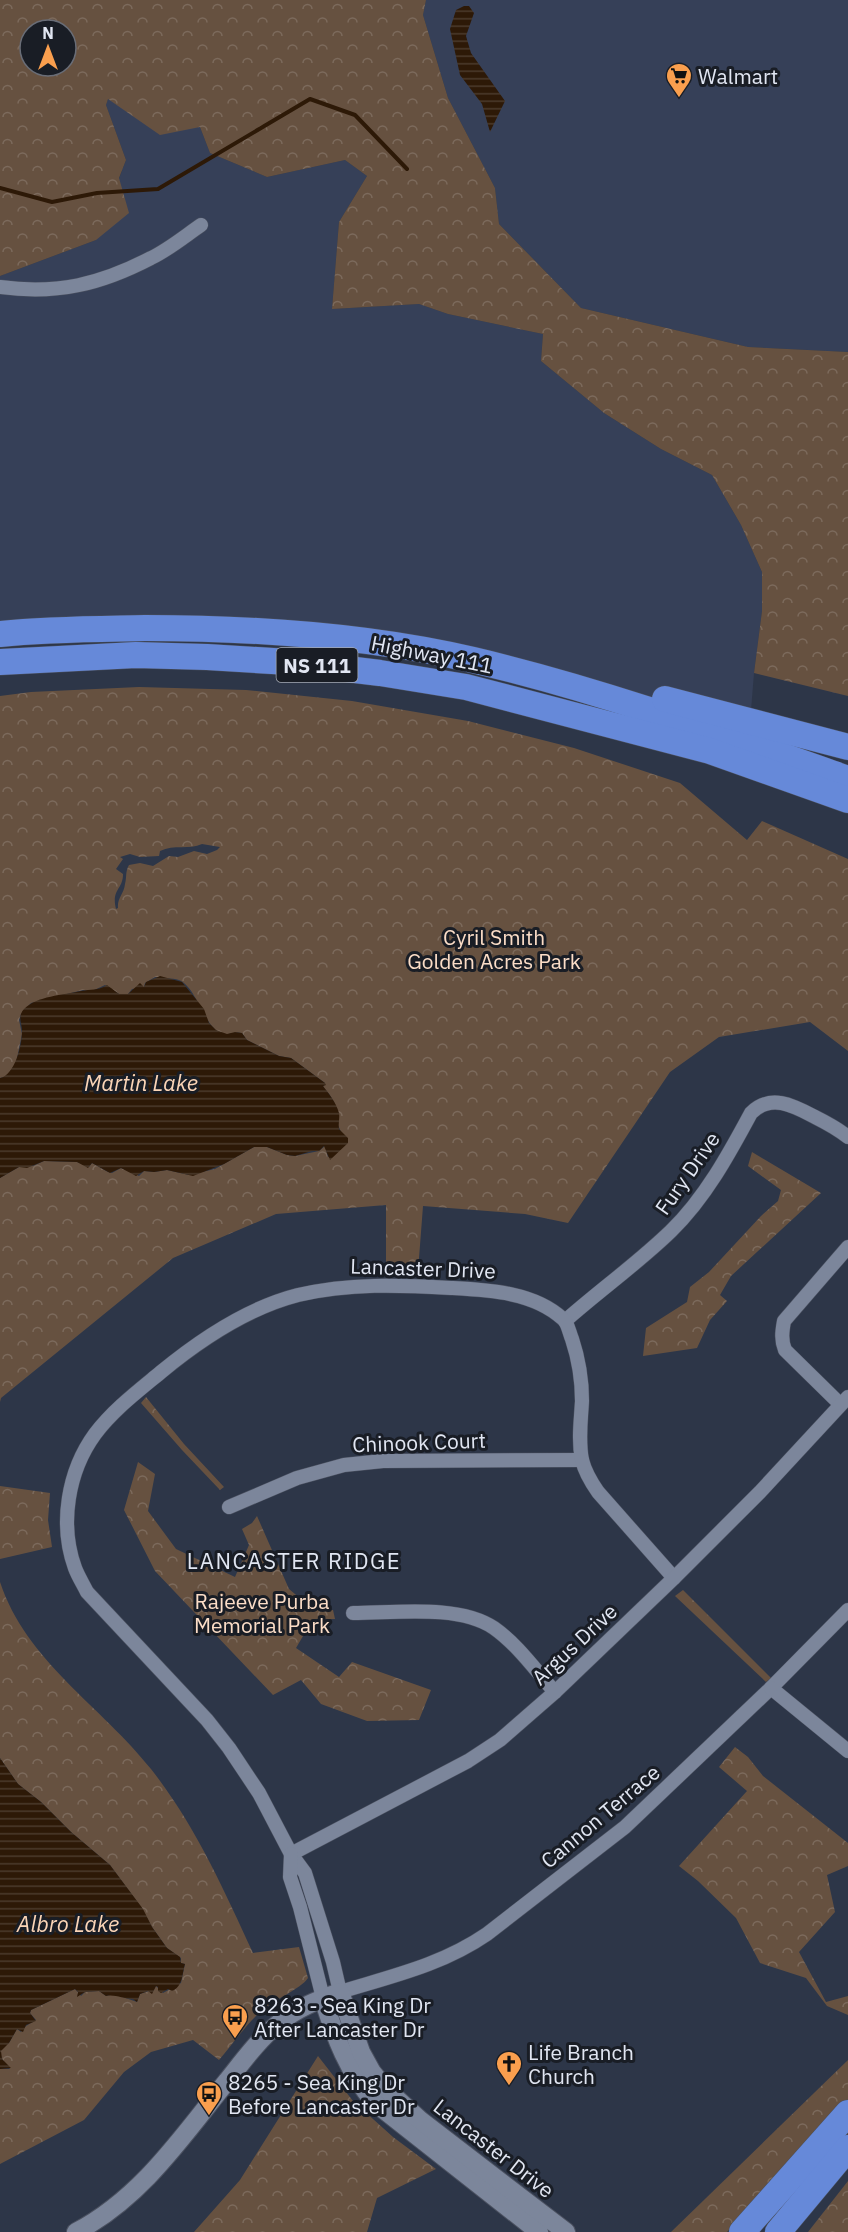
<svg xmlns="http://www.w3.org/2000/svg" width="848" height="2232" viewBox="0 0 848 2232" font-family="'IBM Plex Sans',sans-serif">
<defs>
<pattern id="forest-crowns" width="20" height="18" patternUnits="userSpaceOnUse" patternTransform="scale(1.5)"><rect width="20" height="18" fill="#665140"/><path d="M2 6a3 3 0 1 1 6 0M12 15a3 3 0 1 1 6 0" fill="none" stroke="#7c6a5c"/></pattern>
<pattern id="water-rules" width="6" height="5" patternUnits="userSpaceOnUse" patternTransform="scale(1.5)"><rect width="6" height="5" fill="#2d1907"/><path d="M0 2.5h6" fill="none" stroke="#4b3a2c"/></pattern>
</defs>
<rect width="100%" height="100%" fill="#2d3648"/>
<g fill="#364058">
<polygon points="426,0 848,0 848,352 748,347 581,308 499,224 495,188 448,98 423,15"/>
<polygon points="108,99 200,127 210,153 267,177 345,160 367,176 339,222 332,309 419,304 448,314 543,334 541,361 604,413 661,449 712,475 741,525 762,572 762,611 754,673 748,748 490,669 249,641 28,636 0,641 0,276 96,240 126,160 106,105"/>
</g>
<g fill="url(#forest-crowns)" fill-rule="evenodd">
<path d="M0 0H426L423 15 448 98 495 188 499 224 581 308 748 347 848 352V696L754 673 762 611V572L741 525 712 475 661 449 604 413 541 361 543 334 448 314 419 304 332 309 339 222 367 176 345 160 267 177 210 153 200 127 160 135 108 99 106 105 126 160 119 178 129 213 96 240 0 276ZM30 30H66V66H30Z"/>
<path d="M139 687 246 690 352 701 468 721 574 748 680 783 747 840 762 821 848 859V1051L810 1022 719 1037 670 1072 568 1223 525 1214 423 1206 418 1271 386 1270V1205L276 1214 173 1258 1 1398 0 1402V1178L19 1167 33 1166 44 1161 77 1162 89 1167 92 1163 108 1172 112 1173 121 1168 139 1176 144 1171 154 1172 167 1170 189 1175 215 1169 254 1147H267L287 1155 295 1156 319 1151 325 1146 328 1157C347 1147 346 1143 338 1125 340 1110 333 1097 323 1087L325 1083 291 1058 279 1056 247 1040 242 1033C235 1031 230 1035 223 1034 204 1029 198 988 179 980 172 978 162 978 155 977L145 983 144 987 132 989 128 994H119L105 985 92 991 83 990 31 1003 21 1014 19 1020 22 1034 16 1063 7 1076 0 1078V696L31 692ZM202 844 220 847 217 850 207 854 194 851 178 857 169 856 153 866 140 863 129 865C125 872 127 877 125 884 124 894 117 898 118 908L116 909C111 889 123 890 123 874L116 869 123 859 120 857 130 854 140 857 159 856 160 851C174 844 189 850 202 844Z"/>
<polygon points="752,1152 821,1193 731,1276 720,1295 727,1301 710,1320 697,1348 643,1356 646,1328 687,1302 690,1287 709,1272 761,1216 778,1201 781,1190 748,1166"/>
<polygon points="146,1397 184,1444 224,1487 220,1490 182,1450 141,1403"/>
<polygon points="138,1462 155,1474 148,1511 176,1549 235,1577 249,1545 242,1529 252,1523 257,1516 289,1589 314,1610 333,1610 335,1619 313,1619 296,1648 339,1677 352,1662 431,1690 419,1720 367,1721 321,1704 301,1680 273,1695 155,1571 124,1510"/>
<polygon points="0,1486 50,1493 48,1520 52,1547 0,1559"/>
<path d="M0 1582C26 1661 101 1706 151 1769 195 1825 223 1888 253 1953L299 1947 308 1978C301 1989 271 2001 259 2013 244 2027 232 2045 219 2060L193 2040 151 2052 124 2072 84 2120 0 2164V2069H10L2 2059 0 2052 4 2046 9 2043 17 2029 21 2032 26 2026 36 2020 30 2013 31 2010 75 1989 81 1996 85 1992 99 1991 106 1996 114 1994 137 2002 140 1994 149 1991 152 1993 156 1986 163 1993 181 1983 185 1964 181 1963V1958L167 1948 152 1927 141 1907 110 1865 71 1832 41 1802 18 1784 0 1758Z"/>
<polygon points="683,1590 771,1678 766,1682 675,1596"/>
<polygon points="735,1747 748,1757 763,1776 848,1843 848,1866 827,1875 835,1912 799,1952 826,2002 848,1996 848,2015 827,2006 806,1978 760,1963 736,1918 698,1881 679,1866 747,1791 719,1767"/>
<polygon points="318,2056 353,2101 393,2137 436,2169 377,2198 367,2232 194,2232 240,2180"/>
<polygon points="848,2060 848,2100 727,2232 671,2232"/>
<polygon points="848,2181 848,2232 808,2232"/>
</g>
<g fill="url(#water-rules)">
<polygon points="464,6 469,6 474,13 466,36 471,53 505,101 490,132 482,104 460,75 450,29 456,10"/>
<path d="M160 976 182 982 204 1009 209 1023 216 1030 227 1034 235 1032 242 1033 247 1040 279 1056 291 1058 325 1083 326 1085 323 1086C329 1094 336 1102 339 1113 340 1118 338 1123 339 1129L348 1138V1143L330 1160 324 1146 319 1151H312L295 1156 287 1155 267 1147H254L224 1164 193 1176 167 1170 154 1172 144 1171 136 1176 121 1168 110 1173 92 1163 88 1168 77 1162 44 1161 27 1168 19 1167 0 1178V1078C15 1075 22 1045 22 1031 22 1023 17 1017 24 1009 37 996 63 995 81 991 91 989 97 991 107 985L119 994H128L140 983 144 987 146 982Z"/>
<path d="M0 1758 18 1784 41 1802 71 1832 110 1865 143 1909 152 1927 167 1948 180 1957 181 1963 185 1964C182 1973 183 1987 172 1991L168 1989 161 1993 158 1991V1987L156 1986 152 1994 148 1991 140 1994 137 2002 133 1999C123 1999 115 1994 106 1996L99 1991 85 1992 77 1997 78 1992 75 1989 31 2010 30 2013 36 2021 26 2025 23 2032 17 2029 9 2043 1 2051 2 2059 11 2068 0 2069Z"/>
</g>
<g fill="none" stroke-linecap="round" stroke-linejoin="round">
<polyline stroke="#2d1907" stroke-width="4" points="0,188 52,202 97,193 158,189 310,99 355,115 407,169"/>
<defs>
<g id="minor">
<path d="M0 287C57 295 101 284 151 258 168 250 185 236 201 225"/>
<path d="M565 1321C600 1290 638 1263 671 1231 705 1198 729 1154 751 1113 771 1093 794 1106 815 1117 827 1123 838 1129 848 1137"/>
<path d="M840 1404 785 1350C781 1340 782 1332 784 1321L848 1247"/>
<polyline points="229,1507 297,1478 344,1465 383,1461 582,1460"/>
<path d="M674 1578 598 1492C591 1482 585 1472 582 1460 578 1440 581 1420 582 1401 582 1379 579 1360 572 1339 569 1332 568 1323 563 1319 534 1292 489 1290 451 1288 399 1285 350 1283 298 1295 247 1308 201 1339 161 1372 138 1391 113 1410 95 1434 68 1471 59 1524 75 1568 78 1576 83 1584 87 1592L207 1720 229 1748 259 1793 291 1854 305 1873 333 1962 340 1992C392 1976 442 1965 487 1934L625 1827 771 1688 848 1610"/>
<path d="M353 1613C394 1613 459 1604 494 1628 518 1645 536 1671 555 1692"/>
<polyline points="771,1688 848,1751"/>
<polyline points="291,1854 468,1761 500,1740 555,1692 674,1578 760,1492 848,1397"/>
<polyline points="291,1854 290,1877 300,1907 323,1998"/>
</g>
<g id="tertiary">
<path d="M323 1998C335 2037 348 2072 375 2103L539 2232"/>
<path d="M76 2232C141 2198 182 2137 227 2081 243 2061 259 2039 279 2023 297 2008 318 2000 340 1992L361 2052 372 2072 386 2089 420 2120 566 2232"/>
</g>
<g id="motorway">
<path d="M0 634C48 629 97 629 145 628 255 628 366 635 473 660 601 690 724 735 848 779"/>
<polyline points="0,662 136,655 207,657 289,662 380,673 466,687 710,751 848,800"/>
<polyline points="665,699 848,747"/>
<polyline points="742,2232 848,2113"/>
<polyline points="778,2232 848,2148"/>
</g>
</defs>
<use href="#minor" stroke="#4b5160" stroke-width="15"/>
<use href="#tertiary" stroke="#4b5160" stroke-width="20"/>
<use href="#motorway" stroke="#4b5160" stroke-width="27"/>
<use href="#minor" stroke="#7c869b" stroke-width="14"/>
<use href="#tertiary" stroke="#7c869b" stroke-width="18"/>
<use href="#motorway" stroke="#6689d9" stroke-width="26"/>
</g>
<defs>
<symbol id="supermarket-pin" viewBox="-11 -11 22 30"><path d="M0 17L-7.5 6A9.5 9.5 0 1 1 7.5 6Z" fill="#fa9f4e" stroke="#191d25"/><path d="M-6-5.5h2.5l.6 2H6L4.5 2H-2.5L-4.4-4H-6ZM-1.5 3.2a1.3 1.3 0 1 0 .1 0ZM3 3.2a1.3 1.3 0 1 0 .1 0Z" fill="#111"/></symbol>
<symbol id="bus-pin" viewBox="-11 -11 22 30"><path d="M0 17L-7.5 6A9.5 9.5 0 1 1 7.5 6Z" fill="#fa9f4e" stroke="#191d25"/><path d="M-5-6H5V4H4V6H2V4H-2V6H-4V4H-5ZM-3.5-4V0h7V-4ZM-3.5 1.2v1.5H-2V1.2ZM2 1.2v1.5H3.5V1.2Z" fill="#111"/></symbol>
<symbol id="church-pin" viewBox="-11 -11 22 30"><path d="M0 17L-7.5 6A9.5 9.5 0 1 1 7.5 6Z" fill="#fa9f4e" stroke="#191d25"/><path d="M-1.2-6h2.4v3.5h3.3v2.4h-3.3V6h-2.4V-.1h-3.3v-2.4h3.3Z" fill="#111"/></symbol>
</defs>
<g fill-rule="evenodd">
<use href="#supermarket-pin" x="664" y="61" width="30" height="40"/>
<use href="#bus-pin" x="220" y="2002" width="30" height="40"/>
<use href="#church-pin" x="494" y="2049" width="30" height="40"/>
<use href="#bus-pin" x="194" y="2079" width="30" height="40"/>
</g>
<g text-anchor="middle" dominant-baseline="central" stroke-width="6" stroke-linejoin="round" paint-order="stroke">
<rect fill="#191d25" stroke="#a5aab4" stroke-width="1.5" x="276.5" y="648" width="81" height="34" rx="4.5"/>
<g font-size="20" font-weight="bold" fill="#e1e6f2">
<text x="317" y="665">NS 111</text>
</g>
<g font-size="21" fill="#e1e6f2" stroke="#191d25" text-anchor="start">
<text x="698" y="76">Walmart</text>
<text x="254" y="2005">8263 - Sea King Dr<tspan x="254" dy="24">After Lancaster Dr</tspan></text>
<text x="528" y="2052">Life Branch<tspan x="528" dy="24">Church</tspan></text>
<text x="228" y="2082">8265 - Sea King Dr<tspan x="228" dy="24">Before Lancaster Dr</tspan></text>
</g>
<g font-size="21" fill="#e1e6f2" stroke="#191d25">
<text transform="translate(432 654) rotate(11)">Highway 111</text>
<text transform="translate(687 1173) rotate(-55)">Fury Drive</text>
<text transform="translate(423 1268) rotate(2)">Lancaster Drive</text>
<text transform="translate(419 1442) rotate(-2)">Chinook Court</text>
<text transform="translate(574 1644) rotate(-43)">Argus Drive</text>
<text transform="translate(600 1816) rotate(-40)">Cannon Terrace</text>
<text transform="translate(494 2148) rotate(38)">Lancaster Drive</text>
</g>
<g font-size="21" fill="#fbddc7" stroke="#191d25">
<text x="494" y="937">Cyril Smith<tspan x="494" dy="24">Golden Acres Park</tspan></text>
<text x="262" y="1601">Rajeeve Purba<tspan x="262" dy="24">Memorial Park</tspan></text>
</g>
<g font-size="22" font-style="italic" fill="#fbd5b7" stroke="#191d25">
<text x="141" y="1082">Martin Lake</text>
<text x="68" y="1923">Albro Lake</text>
</g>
<g font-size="22" letter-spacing="1.5" fill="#e1e6f2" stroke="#191d25">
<text x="294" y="1560">LANCASTER RIDGE</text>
</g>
</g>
<g transform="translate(48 48)"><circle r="28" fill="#191d25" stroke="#696d77" stroke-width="1.5"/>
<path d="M0-4.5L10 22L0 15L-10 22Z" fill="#fa9f4e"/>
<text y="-9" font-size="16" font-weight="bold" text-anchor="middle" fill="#e1e6f2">N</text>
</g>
</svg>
